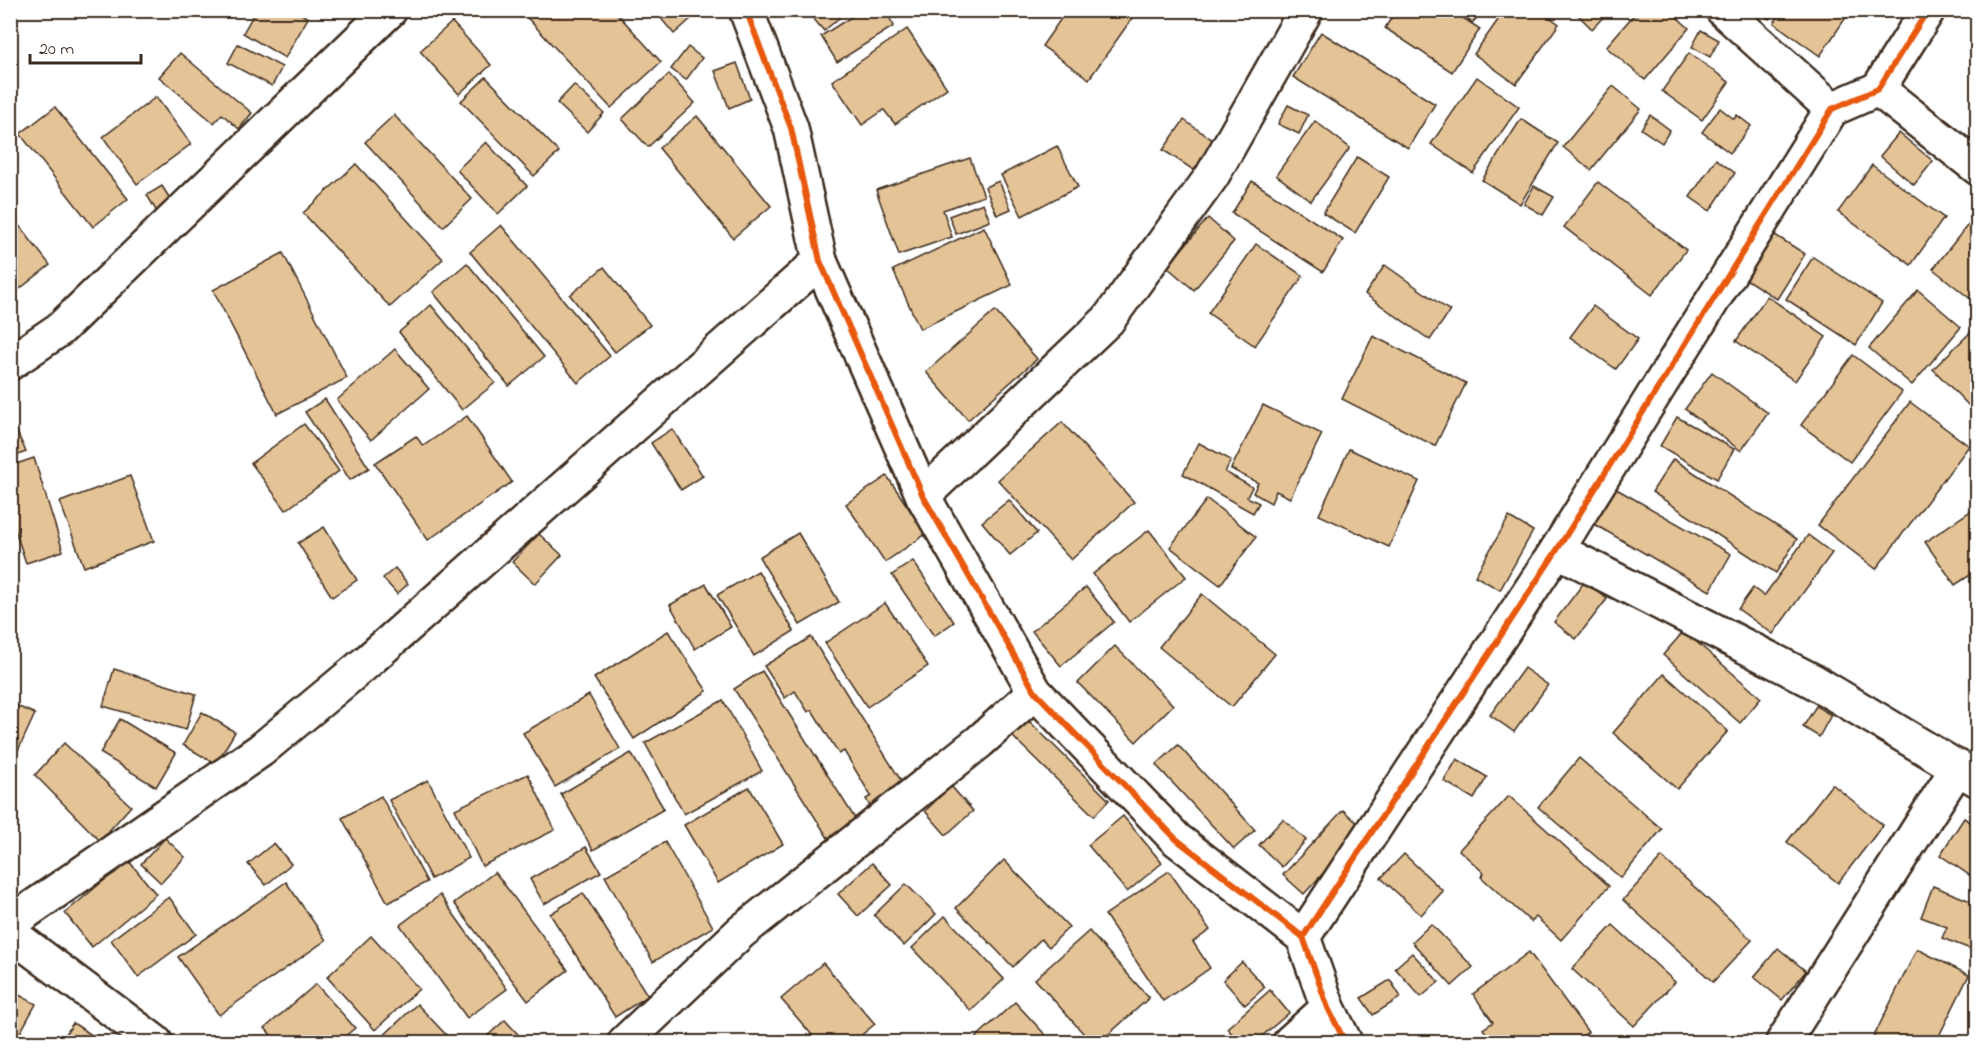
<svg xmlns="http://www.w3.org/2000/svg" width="1988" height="1053" viewBox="0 0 1988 1053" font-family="'Indie Flower',sans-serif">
<rect width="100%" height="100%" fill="#fff"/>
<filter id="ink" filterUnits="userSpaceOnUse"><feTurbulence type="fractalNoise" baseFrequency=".0167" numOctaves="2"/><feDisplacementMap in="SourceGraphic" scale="12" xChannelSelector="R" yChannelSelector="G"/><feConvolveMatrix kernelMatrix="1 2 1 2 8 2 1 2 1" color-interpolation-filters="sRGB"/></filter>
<g filter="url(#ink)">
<g fill="#e4c396" stroke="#3b2a1e" stroke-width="1.5">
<polygon points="256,10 295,10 308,18 285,58 243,33"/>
<polygon points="520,10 614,10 661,62 611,108"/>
<polygon points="654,10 701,10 674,34"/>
<polygon points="806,10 848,10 824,31"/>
<polygon points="862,10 885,10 894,26 837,62 821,36"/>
<polygon points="1067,10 1138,10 1089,79 1042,46"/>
<polygon points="1396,10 1451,10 1480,29 1452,72 1385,28"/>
<polygon points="1460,10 1485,10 1472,23"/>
<polygon points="1505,10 1540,10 1559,24 1516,84 1474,54"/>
<polygon points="1573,10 1610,10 1592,29"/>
<polygon points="1638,10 1669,10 1689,28 1645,80 1606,47"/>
<polygon points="1756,10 1775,10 1769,19"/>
<polygon points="1783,10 1851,10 1820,56 1774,23"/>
<polygon points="452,22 491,65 459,94 420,51"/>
<polygon points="907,29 947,88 895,124 884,110 862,125 832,81"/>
<polygon points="1701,30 1719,40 1710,57 1692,47"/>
<polygon points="1321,32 1435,104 1408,148 1293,77"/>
<polygon points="238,44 282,67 272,86 228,63"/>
<polygon points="688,47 702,58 686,80 671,69"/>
<polygon points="180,53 252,113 239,129 222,114 214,123 159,77"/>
<polygon points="1689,53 1729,82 1702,120 1662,91"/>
<polygon points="737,63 750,99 729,108 715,71"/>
<polygon points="669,74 695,103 648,147 622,119"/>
<polygon points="486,77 559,152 534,176 461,101"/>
<polygon points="1477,77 1519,107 1473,173 1431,144"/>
<polygon points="574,85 604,113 587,132 557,103"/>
<polygon points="1613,86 1641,109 1591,170 1563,147"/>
<polygon points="156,97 191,144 137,184 103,137"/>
<polygon points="1288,105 1308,115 1299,134 1278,124"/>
<polygon points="55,107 128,199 93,227 20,134"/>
<polygon points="1720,108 1734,119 1737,115 1751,126 1730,153 1702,132"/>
<polygon points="394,115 472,199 443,227 365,142"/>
<polygon points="1650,115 1670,130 1662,143 1641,129"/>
<polygon points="697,116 771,206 733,238 659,148"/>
<polygon points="1521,119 1558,143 1520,204 1482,180"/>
<polygon points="1184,120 1214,141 1195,171 1163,150"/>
<polygon points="1315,121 1350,148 1311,201 1276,175"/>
<polygon points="1899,133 1933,161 1914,185 1880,156"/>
<polygon points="486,142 527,186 498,214 457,170"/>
<polygon points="1057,146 1078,187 1022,216 1001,175"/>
<polygon points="1357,157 1389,177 1355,233 1323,213"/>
<polygon points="970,158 984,196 943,210 952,237 899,255 876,190"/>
<polygon points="1716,159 1735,173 1710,211 1690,197"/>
<polygon points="356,164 443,259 390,307 303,213"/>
<polygon points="1872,165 1944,218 1911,265 1838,212"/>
<polygon points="999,181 1011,209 997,215 985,187"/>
<polygon points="1252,181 1343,240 1323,272 1232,213"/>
<polygon points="1598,182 1686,250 1652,295 1564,227"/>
<polygon points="162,186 172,202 157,212 147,195"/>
<polygon points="1534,186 1554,197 1543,215 1524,204"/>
<polygon points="983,203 990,221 956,234 949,216"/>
<polygon points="1978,212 1978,305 1933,269"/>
<polygon points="10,214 50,265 13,294 10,291"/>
<polygon points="1208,218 1234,241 1194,290 1167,267"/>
<polygon points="501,225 610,356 578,383 470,252"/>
<polygon points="984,227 1012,285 920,329 893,270"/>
<polygon points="1772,233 1805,254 1777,299 1744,278"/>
<polygon points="1256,244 1303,276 1255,346 1208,313"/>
<polygon points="283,253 347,378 277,414 213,290"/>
<polygon points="1813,257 1882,303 1856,345 1786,299"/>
<polygon points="467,263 544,357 509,386 433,292"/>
<polygon points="1385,265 1450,311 1430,340 1365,294"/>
<polygon points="604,267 650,325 615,352 570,295"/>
<polygon points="1918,290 1961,327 1912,385 1869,348"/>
<polygon points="1767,296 1826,337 1795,381 1736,341"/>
<polygon points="431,305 495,383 462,410 399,332"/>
<polygon points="1593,306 1638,339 1616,369 1570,337"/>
<polygon points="995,311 1037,359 968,420 926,372"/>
<polygon points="1978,325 1978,413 1977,414 1933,369"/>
<polygon points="1373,336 1466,383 1435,446 1342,399"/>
<polygon points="395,349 429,389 371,440 337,400"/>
<polygon points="1853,355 1902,392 1850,462 1801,425"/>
<polygon points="1712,372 1768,413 1741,451 1685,409"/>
<polygon points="325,399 369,468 350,480 305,412"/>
<polygon points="1910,402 1969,446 1876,569 1818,525"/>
<polygon points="1263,405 1322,434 1290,498 1276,491 1271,503 1253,493 1258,483 1231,469"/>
<polygon points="10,416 26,452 10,458"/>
<polygon points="467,416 512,482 428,540 375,463 416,436 423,446"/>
<polygon points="1677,417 1734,449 1717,479 1660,446"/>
<polygon points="1062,422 1134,502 1071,560 998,480"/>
<polygon points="304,424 339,471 286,510 251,463"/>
<polygon points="672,429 703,476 681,490 651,443"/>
<polygon points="1199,443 1231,460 1225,472 1252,487 1247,497 1259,503 1253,513 1183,474"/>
<polygon points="1349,449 1419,481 1389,547 1319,515"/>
<polygon points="34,458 63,551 26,563 10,515 10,466"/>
<polygon points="1673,459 1797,539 1776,573 1652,492"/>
<polygon points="130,476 154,541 84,567 60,502"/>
<polygon points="887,476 926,534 885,562 846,504"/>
<polygon points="1613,487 1731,554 1710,591 1592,523"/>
<polygon points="1207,499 1256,537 1220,585 1170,547"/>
<polygon points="1009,500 1037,533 1010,555 982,522"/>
<polygon points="1978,506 1978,570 1955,585 1925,542"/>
<polygon points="1509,517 1533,531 1500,590 1475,576"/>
<polygon points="324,527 357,580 332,597 298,543"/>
<polygon points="1149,530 1186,577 1129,622 1093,574"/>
<polygon points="798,533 839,602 800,625 759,557"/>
<polygon points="539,534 562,555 535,584 512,562"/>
<polygon points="1808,535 1832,553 1773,634 1738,609 1753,588 1764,596"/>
<polygon points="913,561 954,622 934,636 892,575"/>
<polygon points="395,568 408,584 397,594 383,578"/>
<polygon points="758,571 794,631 754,656 717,595"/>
<polygon points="1585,581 1607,599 1576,639 1554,622"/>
<polygon points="706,584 731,627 695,649 670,605"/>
<polygon points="1086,587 1114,622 1061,666 1032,631"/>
<polygon points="1202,594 1275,654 1232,707 1159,647"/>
<polygon points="885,603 928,666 867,707 825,643"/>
<polygon points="668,631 707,691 634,739 594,678"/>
<polygon points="1684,631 1761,698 1740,723 1663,655"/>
<polygon points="811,637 905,787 871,808 866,799 871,796 844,751 839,754 812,710 808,712 795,691 785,698 764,666"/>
<polygon points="1115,646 1173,705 1136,742 1078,683"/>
<polygon points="1524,668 1548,685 1514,732 1490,715"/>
<polygon points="114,669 196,694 186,730 103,706"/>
<polygon points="762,671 856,820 828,838 734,689"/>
<polygon points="1664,674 1728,731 1677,789 1613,733"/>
<polygon points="589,695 620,749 555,787 523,733"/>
<polygon points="723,700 762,771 684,814 645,743"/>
<polygon points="10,703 35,714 10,768"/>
<polygon points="1816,706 1831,715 1819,737 1803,727"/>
<polygon points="202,712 235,732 216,764 183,745"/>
<polygon points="1026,718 1109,800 1094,816 1010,734"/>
<polygon points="120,719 176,753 156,787 100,753"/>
<polygon points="64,743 131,806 100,841 35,775"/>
<polygon points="1178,745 1255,830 1234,849 1156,765"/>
<polygon points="631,753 664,809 593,850 561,794"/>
<polygon points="1579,758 1662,829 1621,878 1538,807"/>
<polygon points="1457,759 1487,777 1474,799 1444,781"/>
<polygon points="528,774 555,830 482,866 455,809"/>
<polygon points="428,780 469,858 431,879 389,800"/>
<polygon points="1832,784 1883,825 1838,883 1787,842"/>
<polygon points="951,786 973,811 946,835 925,811"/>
<polygon points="749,787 783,844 718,883 684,825"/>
<polygon points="381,796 427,882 388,903 342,818"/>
<polygon points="1509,796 1609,886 1561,940 1536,917 1531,922 1481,877 1484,873 1459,850"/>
<polygon points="1343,810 1364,829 1304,894 1283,875"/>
<polygon points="1123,816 1162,863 1127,892 1088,845"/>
<polygon points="1964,818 1978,827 1978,881 1940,855"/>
<polygon points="1283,819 1306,840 1282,867 1259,845"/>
<polygon points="165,838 185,857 161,883 141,864"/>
<polygon points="665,842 713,927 653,962 605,876"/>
<polygon points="274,843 291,864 266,885 248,864"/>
<polygon points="586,847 601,872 544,904 530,879"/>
<polygon points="1404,854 1443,891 1421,915 1381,878"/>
<polygon points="1662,857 1752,940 1713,982 1623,900"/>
<polygon points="128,860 156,894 92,947 65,913"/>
<polygon points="1004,860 1069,927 1049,947 1041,939 1013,967 956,908"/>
<polygon points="872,863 892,885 858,916 838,894"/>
<polygon points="1169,871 1210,930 1193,942 1210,968 1163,1001 1105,915"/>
<polygon points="495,872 568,970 528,1001 454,903"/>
<polygon points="286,882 326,940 219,1015 178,957"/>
<polygon points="906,884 936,914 904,946 874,915"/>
<polygon points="1933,886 1978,904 1978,952 1942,938 1947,927 1921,917"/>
<polygon points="583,893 648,996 615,1017 550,914"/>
<polygon points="440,895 507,989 467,1018 400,925"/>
<polygon points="169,897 196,934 138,977 111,940"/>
<polygon points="945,916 1004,979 971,1011 912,948"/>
<polygon points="1431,924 1473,967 1452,986 1412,942"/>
<polygon points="1613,925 1675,982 1634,1026 1572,969"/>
<polygon points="1089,931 1149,998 1100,1042 1091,1042 1035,979"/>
<polygon points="371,936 419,989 375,1030 327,977"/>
<polygon points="1778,948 1806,971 1782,1000 1754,977"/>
<polygon points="1917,949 1969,975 1936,1042 1881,1042 1873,1038"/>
<polygon points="1529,952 1588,1032 1574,1042 1493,1042 1483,1029 1493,1022 1473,994"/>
<polygon points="1412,953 1439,982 1421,997 1395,968"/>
<polygon points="1242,962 1265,987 1245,1005 1223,980"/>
<polygon points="823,963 875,1024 853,1042 818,1042 781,999"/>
<polygon points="1390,980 1401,997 1373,1015 1361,998"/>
<polygon points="316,984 355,1028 338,1042 277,1042 265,1028"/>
<polygon points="10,990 36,1004 15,1042 10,1042"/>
<polygon points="1270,990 1289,1013 1255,1042 1239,1042 1227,1028"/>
<polygon points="1015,1002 1052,1042 971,1042"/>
<polygon points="417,1004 451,1040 449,1042 377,1042"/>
<polygon points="505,1020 525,1042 487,1042 484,1039"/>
<polygon points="73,1023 103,1042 61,1042"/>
</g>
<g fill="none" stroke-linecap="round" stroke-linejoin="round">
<defs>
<g id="minor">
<polyline points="746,10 791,128 820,261 923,496 1035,692 1176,839 1303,937 1328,1008 1345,1042"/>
<polyline points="1723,10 1832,109"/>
<polyline points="1878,89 1978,168"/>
<polyline points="10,363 60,329 390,10"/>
<polyline points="923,496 1108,320 1212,176 1306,10"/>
<polyline points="1557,550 1813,681 1978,780"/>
<polyline points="10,923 261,750 368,661 820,261"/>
<polyline points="10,933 155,1042"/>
<polyline points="1303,937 1557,550 1832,109 1878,89 1928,10"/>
<polyline points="625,1042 741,932 979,742 1035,692"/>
<polyline points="1290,1042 1328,1008"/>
<polyline points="1783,1042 1958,767"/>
</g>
</defs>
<use href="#minor" stroke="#3b2a1e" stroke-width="38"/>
<use href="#minor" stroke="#fff" stroke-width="33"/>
<defs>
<g id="cycleway">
<polyline points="746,10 791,128 820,261 923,496 1035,692 1176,839 1303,937 1328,1008 1345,1042"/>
<polyline points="1303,937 1557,550 1832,109 1878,89 1928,10"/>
</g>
</defs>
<use href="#cycleway" stroke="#fff" stroke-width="10"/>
<use href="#cycleway" stroke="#e8590c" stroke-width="6"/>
</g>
</g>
<rect width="1988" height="1053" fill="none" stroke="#fff" stroke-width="36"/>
<rect x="18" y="18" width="1952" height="1017" fill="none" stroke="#3b2a1e" stroke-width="2" filter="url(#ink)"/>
<path d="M30 54v9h111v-9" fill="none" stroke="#3b2a1e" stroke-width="3"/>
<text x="39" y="54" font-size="18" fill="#3b2a1e" stroke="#ffffff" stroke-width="4.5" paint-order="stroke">20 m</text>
</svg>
